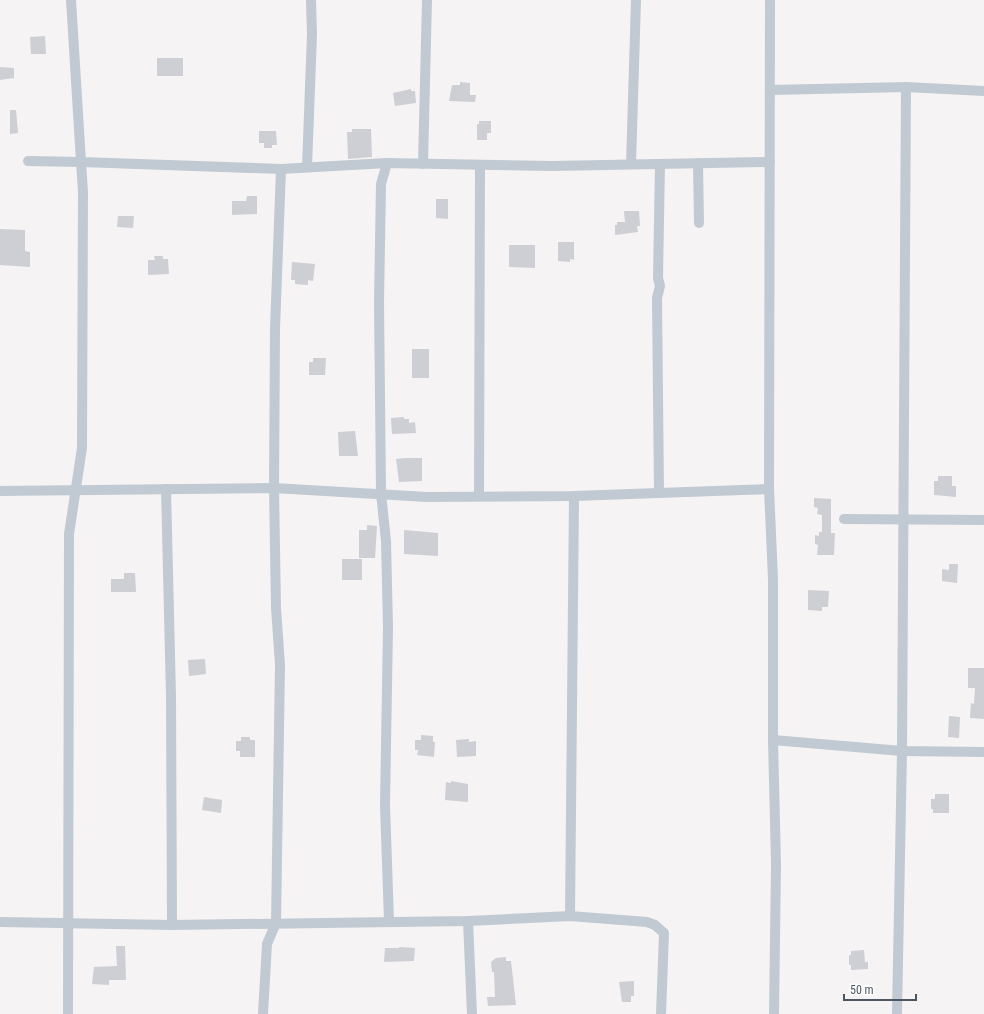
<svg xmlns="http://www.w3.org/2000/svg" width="984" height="1014" viewBox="0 0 984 1014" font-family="'Roboto Condensed',sans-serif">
<rect width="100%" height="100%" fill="#f5f3f3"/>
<g fill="#cdcfd5">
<polygon points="45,36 46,54 31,54 30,37"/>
<rect x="157" y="58" width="26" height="18"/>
<polygon points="0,67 14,68 14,78 0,80"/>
<polygon points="460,82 470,83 470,95 476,95 475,102 449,101 452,85 460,85"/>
<polygon points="411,89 411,91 415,91 416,103 395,106 393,93"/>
<polygon points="10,110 16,110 18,133 10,134"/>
<polygon points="479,121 491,121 491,133 487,133 487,140 477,140 477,124 479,124"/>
<polygon points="352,129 371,129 372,157 348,159 347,132 352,132"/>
<polygon points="259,131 276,131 277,145 272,145 272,148 264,148 264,143 259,143"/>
<polygon points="247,196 257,196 257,214 232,215 232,201 246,201"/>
<polygon points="436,199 448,199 448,219 436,218"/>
<polygon points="624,211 639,211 640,226 637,226 638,232 615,235 615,225 617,225 617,222 625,222"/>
<polygon points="118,216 134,216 133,228 117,227"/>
<polygon points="0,229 25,230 25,251 30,252 30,267 0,265"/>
<polygon points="558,242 574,242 574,260 570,259 570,262 558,261"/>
<polygon points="509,245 535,245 535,268 509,267"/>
<polygon points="154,256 163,256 163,259 168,259 169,274 148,275 148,260 155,260"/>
<polygon points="292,262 315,264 313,281 308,280 308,285 295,284 295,280 291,280"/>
<rect x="412" y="349" width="17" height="29"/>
<polygon points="313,358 326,358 325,375 309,375 309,362 313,362"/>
<polygon points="404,417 404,419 409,419 409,423 415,422 416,433 392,434 391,418"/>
<polygon points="355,431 358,456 339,456 338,432"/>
<polygon points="406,458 422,458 422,481 399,482 396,459"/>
<polygon points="938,476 952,476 952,486 956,486 956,497 934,495 934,481 938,481"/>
<polygon points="814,498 831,499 831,533 835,533 834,555 817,555 818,545 815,544 815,535 819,536 819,532 822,532 822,515 817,514 818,508 814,507"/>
<polygon points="367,525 377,526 375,558 359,558 359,530 367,530"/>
<polygon points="404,530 438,533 438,556 404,554"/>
<rect x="342" y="559" width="20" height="21"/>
<polygon points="949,564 958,564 957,583 942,581 942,569 949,570"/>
<polygon points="124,573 135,573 136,592 111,592 111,579 124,579"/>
<polygon points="808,590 829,591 828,607 822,607 822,611 808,610"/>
<polygon points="205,659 206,674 189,676 188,660"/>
<polygon points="968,668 984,668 984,719 970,718 971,703 974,704 975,688 968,688"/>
<polygon points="949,716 960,717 959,738 948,737"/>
<polygon points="421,735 433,736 433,742 435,742 434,757 417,755 418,750 415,750 415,740 421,740"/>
<polygon points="241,737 250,737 250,740 255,740 255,757 240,757 240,751 236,751 236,741 241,741"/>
<polygon points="469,739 469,742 476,741 476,756 457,757 456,740"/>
<polygon points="451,781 468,784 468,802 445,800 446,782 451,783"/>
<polygon points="935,794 949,794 949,813 933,813 933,809 931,809 931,799 935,799"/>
<polygon points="204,797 222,800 221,813 202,810"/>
<polygon points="116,946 125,946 126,980 109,980 109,985 92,984 94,967 117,966"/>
<polygon points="399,947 415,948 414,961 384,962 385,948 399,948"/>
<polygon points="864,950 865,962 868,962 868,969 851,970 851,965 849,965 849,955 851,955 851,951"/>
<polygon points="506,957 506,961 511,961 516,1005 488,1006 487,997 495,997 494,972 492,972 491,962 496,958"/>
<polygon points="634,981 634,996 631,996 631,1002 622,1002 619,982"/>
</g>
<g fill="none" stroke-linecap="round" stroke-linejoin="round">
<g stroke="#c1cad2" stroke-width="10">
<polyline points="71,0 81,162 281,169 387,163 552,166 770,162"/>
<polyline points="770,0 769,489 773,579 773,740 776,864 774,1014"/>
<polyline points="906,87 902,751 984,752"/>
<polyline points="770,90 906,87 984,91"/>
<polyline points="28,161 81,162 83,192 82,448 69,534 68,1014"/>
<polyline points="387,163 381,184 379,303 381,493 386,541 388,628 385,805 389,921"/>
<polyline points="698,163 699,223"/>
<polyline points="423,164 427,0"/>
<polyline points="631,164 636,0"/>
<polyline points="307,167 312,34 311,0"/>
<polyline points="166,489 171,696 172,925"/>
<polyline points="0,491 274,488 427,497 574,496 769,489"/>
<polyline points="659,493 657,298 660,286 658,278 660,164"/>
<polyline points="479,496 480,165"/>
<polyline points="844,519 984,520"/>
<polyline points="773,740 902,751 897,1014"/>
<polyline points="570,916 574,496"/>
<polyline points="468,921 472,1014"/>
<polyline points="0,922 172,925 468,921 570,916 647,922 655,925 664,933 661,1014"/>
<polyline points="263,1014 267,944 276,923 280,665 276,608 274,488 275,329 281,169"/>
</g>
</g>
<path d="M844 994v6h72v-6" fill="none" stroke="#4a5661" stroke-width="2"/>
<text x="850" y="994" font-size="12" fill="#4a5661" stroke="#ffffff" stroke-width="3" paint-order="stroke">50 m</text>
</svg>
